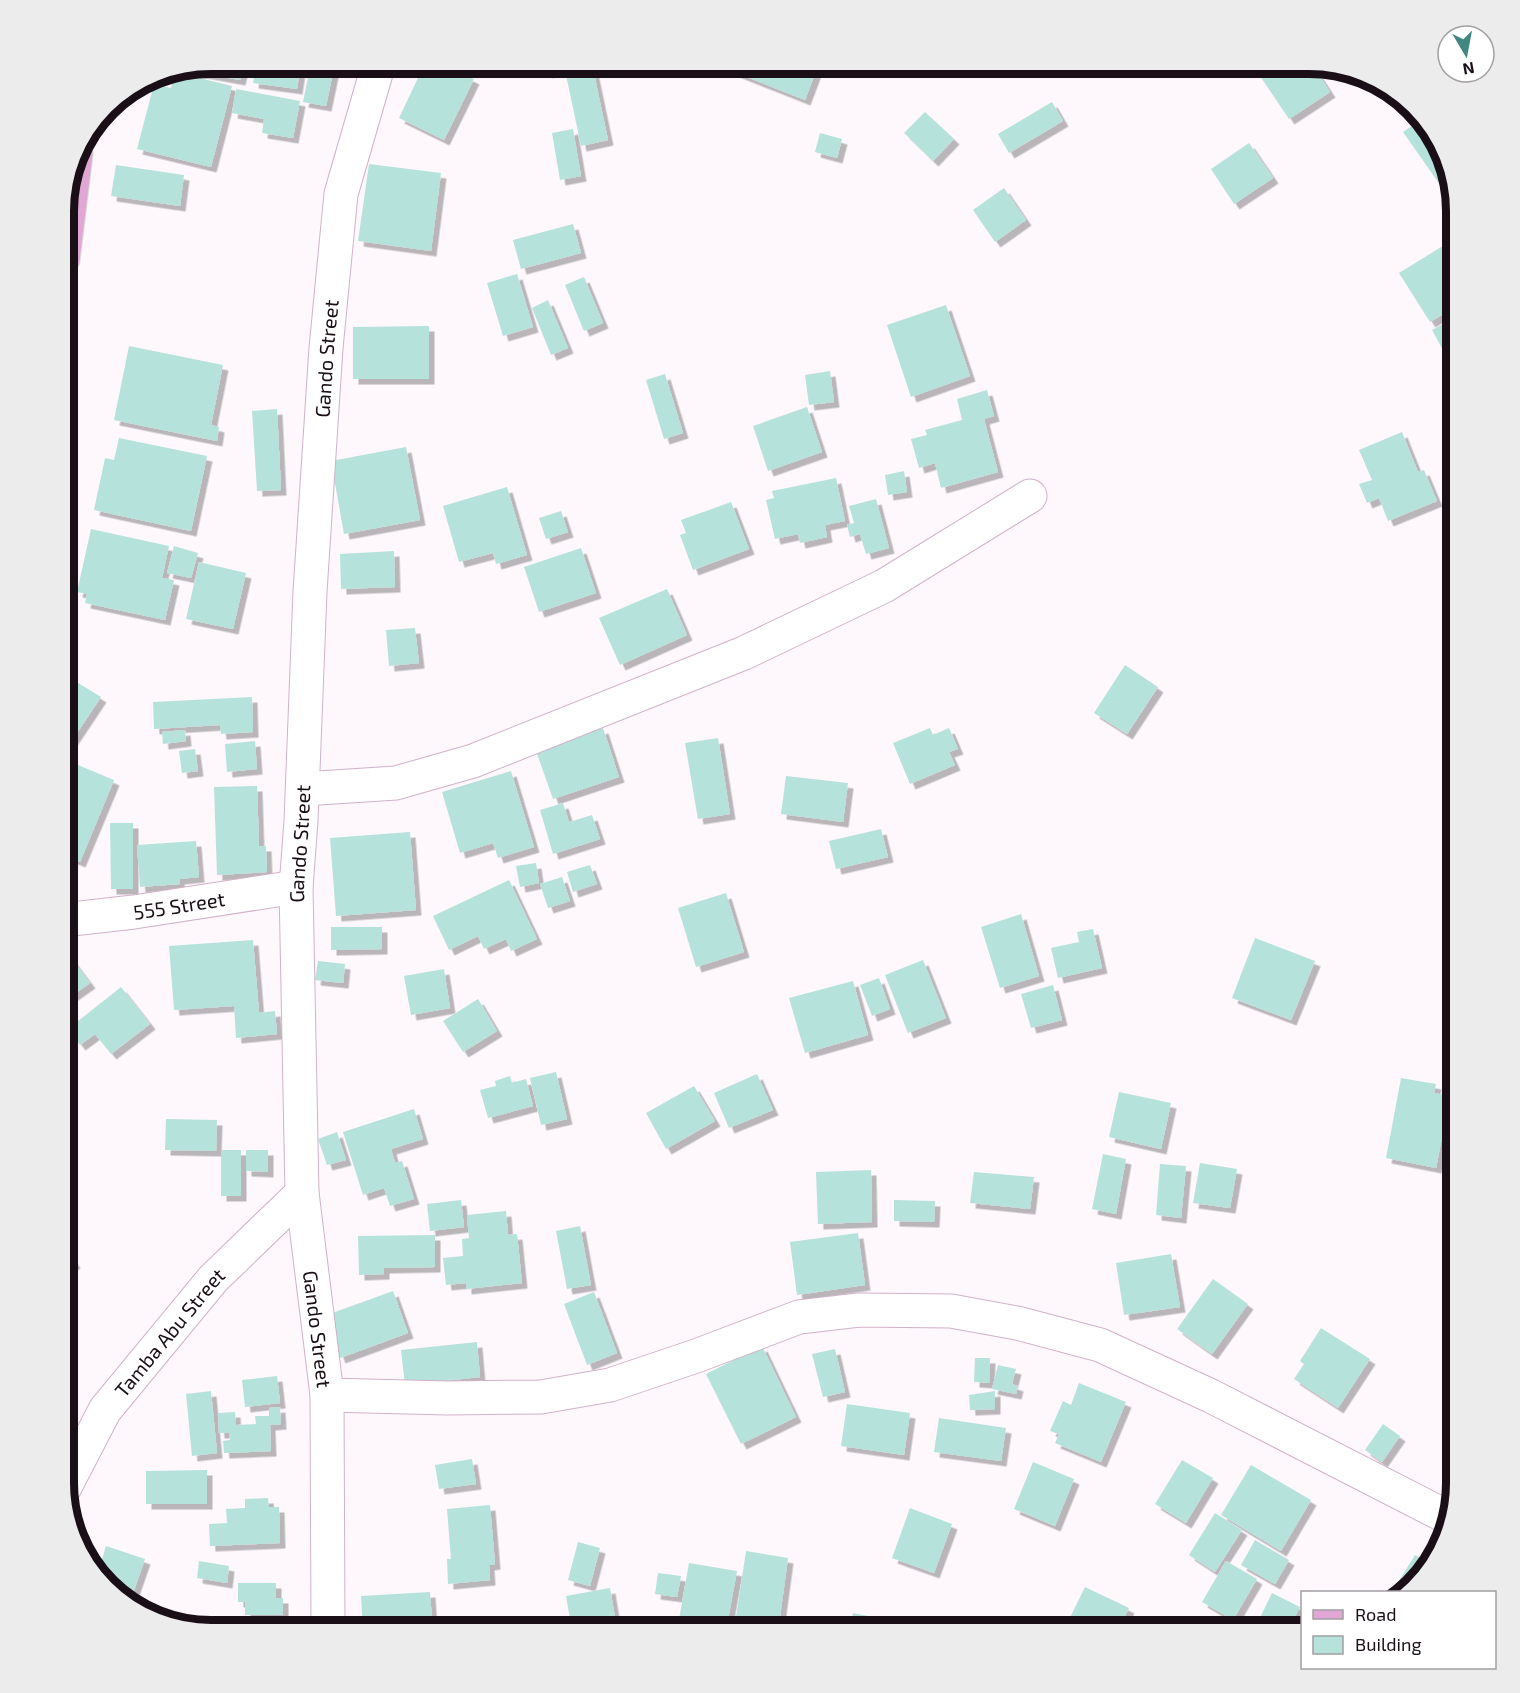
<svg xmlns="http://www.w3.org/2000/svg" width="1520" height="1693" viewBox="0 0 1520 1693" font-family="'Exo 2',sans-serif">
<defs>
<filter id="shadow"><feDropShadow dx="5.5" dy="5.5" stdDeviation="0" flood-color="#0004"/></filter>
</defs>
<rect width="100%" height="100%" fill="#fef7fc"/>
<g fill="#b6e2dc" filter="url(#shadow)">
<polygon points="211,63 244,63 240,80 185,70 185,68"/>
<polygon points="256,63 301,63 297,89 253,83"/>
<polygon points="311,63 335,63 326,106 303,102"/>
<polygon points="425,63 440,63 474,79 444,140 399,118"/>
<polygon points="543,63 569,63 547,73"/>
<polygon points="737,63 819,63 805,100 734,72"/>
<polygon points="1280,63 1311,63 1330,92 1289,119 1260,76"/>
<polygon points="592,64 608,140 581,146 565,70"/>
<polygon points="175,72 232,86 211,167 137,149 154,84 171,88"/>
<polygon points="236,89 300,101 293,138 262,133 264,119 232,113"/>
<polygon points="1052,102 1063,121 1009,153 998,134"/>
<polygon points="925,112 954,139 933,161 904,133"/>
<polygon points="1423,118 1426,121 1449,163 1451,173 1438,182 1403,132"/>
<polygon points="573,129 581,176 560,180 552,133"/>
<polygon points="820,133 842,139 837,158 815,152"/>
<polygon points="1249,143 1273,178 1234,204 1211,169"/>
<polygon points="369,164 441,173 431,251 358,241"/>
<polygon points="116,165 184,175 180,206 111,196"/>
<polygon points="1004,188 1026,220 995,242 973,210"/>
<polygon points="573,224 581,253 521,269 513,240"/>
<polygon points="1446,244 1457,262 1457,306 1430,322 1399,273"/>
<polygon points="517,274 533,327 503,336 487,283"/>
<polygon points="584,277 603,323 584,331 565,285"/>
<polygon points="548,300 568,348 551,355 532,308"/>
<polygon points="946,305 970,376 911,397 887,325"/>
<polygon points="1457,317 1457,376 1432,330"/>
<polygon points="429,326 429,379 353,379 353,327"/>
<polygon points="129,346 223,365 211,425 219,427 217,441 114,420"/>
<polygon points="830,371 834,402 809,405 805,375"/>
<polygon points="665,374 683,433 664,439 646,380"/>
<polygon points="987,390 994,416 984,419 998,472 941,488 935,463 919,468 911,439 927,435 925,430 962,420 957,399"/>
<polygon points="807,407 822,452 768,471 753,426"/>
<polygon points="277,409 281,490 257,491 252,411"/>
<polygon points="1402,432 1418,472 1424,470 1437,501 1388,521 1379,498 1367,503 1359,484 1372,480 1359,450"/>
<polygon points="119,438 207,456 191,531 94,510 105,458 114,460"/>
<polygon points="406,447 420,520 344,534 331,461"/>
<polygon points="904,471 907,492 888,495 885,475"/>
<polygon points="836,478 845,521 825,525 827,537 800,543 798,534 775,539 766,500 774,498 772,491"/>
<polygon points="507,487 527,555 496,564 493,553 459,562 443,506"/>
<polygon points="876,499 889,548 866,554 860,534 850,537 847,525 854,523 849,506"/>
<polygon points="731,502 749,549 693,570 680,535 686,533 681,520"/>
<polygon points="561,511 568,532 546,539 539,518"/>
<polygon points="91,529 169,546 162,578 174,580 165,620 85,603 87,594 77,592"/>
<polygon points="174,546 198,553 191,578 167,573"/>
<polygon points="581,548 596,593 539,612 524,567"/>
<polygon points="394,551 395,587 341,589 340,554"/>
<polygon points="199,562 246,573 233,629 186,619"/>
<polygon points="667,589 687,635 620,665 599,618"/>
<polygon points="415,628 419,663 389,666 386,630"/>
<polygon points="1125,665 1158,687 1127,734 1094,713"/>
<polygon points="75,681 101,697 69,745 63,741 63,700"/>
<polygon points="252,697 253,732 221,734 220,725 154,729 153,702"/>
<polygon points="603,728 619,777 553,799 536,751"/>
<polygon points="930,728 933,735 949,728 958,749 949,752 955,765 910,784 893,743"/>
<polygon points="185,730 186,741 163,744 162,732"/>
<polygon points="718,738 730,814 698,819 685,743"/>
<polygon points="255,741 257,769 227,772 225,744"/>
<polygon points="195,749 198,771 182,773 179,751"/>
<polygon points="66,760 114,780 80,862 63,855 63,767"/>
<polygon points="511,771 534,847 498,858 493,843 460,853 442,792"/>
<polygon points="786,776 848,783 843,822 781,814"/>
<polygon points="257,786 259,846 266,846 267,872 217,875 214,787"/>
<polygon points="563,803 569,822 592,815 600,839 553,854 540,810"/>
<polygon points="110,823 133,823 133,889 111,889"/>
<polygon points="881,829 888,857 836,869 829,841"/>
<polygon points="410,832 416,910 336,916 330,838"/>
<polygon points="196,841 199,877 179,879 180,884 140,887 137,845"/>
<polygon points="536,863 539,883 520,887 516,866"/>
<polygon points="590,865 597,884 573,892 567,872"/>
<polygon points="66,867 71,902 63,903 63,868"/>
<polygon points="562,877 570,901 548,908 540,884"/>
<polygon points="509,880 537,939 511,951 506,939 484,949 478,936 449,950 433,916"/>
<polygon points="726,893 744,952 696,967 678,908"/>
<polygon points="1021,914 1039,976 1000,988 981,927"/>
<polygon points="331,927 382,927 382,949 331,950"/>
<polygon points="1093,929 1102,968 1058,978 1051,948 1079,942 1077,932"/>
<polygon points="1255,938 1315,961 1291,1020 1232,998"/>
<polygon points="253,940 259,1013 275,1011 277,1034 236,1038 234,1006 174,1010 169,946"/>
<polygon points="63,947 90,983 63,1002"/>
<polygon points="923,960 946,1018 908,1033 885,975"/>
<polygon points="318,961 345,964 343,983 315,980"/>
<polygon points="444,969 450,1008 411,1015 404,976"/>
<polygon points="879,978 890,1009 872,1016 860,985"/>
<polygon points="853,981 868,1035 805,1053 789,998"/>
<polygon points="1053,985 1062,1020 1031,1028 1021,994"/>
<polygon points="121,987 150,1024 111,1054 95,1034 80,1045 68,1029"/>
<polygon points="478,999 497,1031 463,1052 443,1021"/>
<polygon points="556,1072 567,1119 541,1125 530,1078"/>
<polygon points="757,1074 773,1110 729,1128 714,1093"/>
<polygon points="510,1076 512,1083 526,1079 533,1106 488,1118 480,1090 496,1086 495,1081"/>
<polygon points="1401,1078 1436,1084 1434,1093 1450,1096 1436,1168 1386,1158"/>
<polygon points="694,1086 715,1121 666,1149 646,1113"/>
<polygon points="1119,1092 1171,1103 1161,1149 1109,1137"/>
<polygon points="414,1109 423,1139 391,1149 395,1163 402,1161 414,1199 390,1206 384,1188 363,1195 343,1132"/>
<polygon points="166,1119 217,1120 216,1151 165,1150"/>
<polygon points="337,1132 346,1160 327,1165 318,1139"/>
<rect x="221" y="1150" width="20" height="46"/>
<polygon points="246,1150 268,1150 268,1172 246,1171"/>
<polygon points="1103,1154 1126,1159 1116,1214 1092,1209"/>
<polygon points="1200,1163 1237,1169 1230,1208 1193,1203"/>
<polygon points="1160,1164 1186,1166 1181,1218 1156,1215"/>
<polygon points="871,1170 872,1222 818,1224 816,1172"/>
<polygon points="974,1172 1034,1177 1030,1209 970,1203"/>
<polygon points="461,1200 464,1227 430,1231 427,1204"/>
<polygon points="894,1200 935,1201 934,1222 894,1221"/>
<polygon points="506,1211 508,1235 517,1234 522,1283 466,1289 466,1283 446,1285 443,1258 463,1256 462,1239 469,1238 467,1215"/>
<polygon points="580,1226 591,1285 567,1289 556,1231"/>
<polygon points="858,1233 865,1285 797,1295 790,1242"/>
<polygon points="435,1235 435,1267 384,1268 384,1274 359,1275 358,1236"/>
<polygon points="63,1244 75,1263 63,1271"/>
<polygon points="1171,1254 1180,1307 1124,1315 1116,1263"/>
<polygon points="1213,1279 1248,1304 1212,1354 1177,1329"/>
<polygon points="393,1291 408,1333 340,1358 324,1316"/>
<polygon points="594,1292 617,1353 587,1365 564,1304"/>
<polygon points="1321,1328 1370,1359 1338,1408 1294,1379 1304,1364 1300,1361"/>
<polygon points="477,1342 480,1377 405,1385 401,1350"/>
<polygon points="762,1346 796,1417 741,1444 706,1374"/>
<polygon points="835,1349 845,1392 823,1397 812,1354"/>
<polygon points="975,1358 990,1358 989,1383 974,1382"/>
<polygon points="998,1365 1016,1369 1012,1384 1018,1386 1016,1394 992,1389"/>
<polygon points="277,1376 280,1403 245,1407 242,1380"/>
<polygon points="1079,1383 1126,1402 1101,1462 1055,1443 1059,1434 1050,1431 1063,1401 1071,1405"/>
<polygon points="211,1391 217,1453 192,1456 186,1394"/>
<polygon points="995,1391 995,1409 970,1410 969,1395"/>
<polygon points="847,1404 910,1413 904,1455 841,1446"/>
<polygon points="280,1407 281,1424 270,1425 271,1451 224,1453 223,1441 230,1440 229,1433 219,1433 218,1413 235,1412 236,1425 256,1424 255,1416 269,1416 269,1408"/>
<polygon points="939,1418 1006,1428 1001,1461 934,1452"/>
<polygon points="1383,1424 1400,1436 1382,1462 1365,1450"/>
<polygon points="472,1459 476,1484 439,1489 435,1465"/>
<polygon points="1182,1460 1213,1478 1186,1523 1155,1504"/>
<polygon points="1033,1462 1074,1479 1055,1526 1014,1509"/>
<polygon points="1251,1465 1311,1500 1281,1551 1221,1515"/>
<polygon points="207,1470 207,1504 146,1504 146,1471"/>
<polygon points="268,1498 269,1507 279,1507 280,1543 210,1546 209,1524 227,1523 226,1509 245,1508 245,1499"/>
<polygon points="490,1505 495,1564 489,1565 490,1580 448,1584 447,1559 451,1559 447,1509"/>
<polygon points="910,1508 952,1524 934,1573 892,1558"/>
<polygon points="1215,1513 1242,1530 1215,1572 1189,1555"/>
<polygon points="1255,1540 1289,1560 1275,1584 1241,1565"/>
<polygon points="578,1542 600,1548 590,1586 568,1580"/>
<polygon points="106,1546 145,1559 130,1602 94,1572 86,1558 101,1563"/>
<polygon points="746,1551 788,1558 780,1617 797,1619 795,1630 734,1630"/>
<polygon points="1415,1555 1429,1563 1405,1592 1392,1592"/>
<polygon points="199,1561 229,1566 227,1583 197,1578"/>
<polygon points="1226,1561 1257,1579 1233,1620 1202,1602"/>
<polygon points="689,1563 737,1571 726,1630 707,1630 678,1625"/>
<polygon points="658,1573 681,1576 677,1597 655,1594"/>
<polygon points="238,1583 276,1583 276,1598 283,1598 283,1615 245,1615 245,1602 238,1602"/>
<polygon points="1085,1587 1129,1608 1118,1630 1064,1630"/>
<polygon points="610,1588 617,1630 572,1630 566,1596"/>
<polygon points="430,1592 432,1621 439,1621 440,1630 363,1630 361,1596"/>
<polygon points="1272,1593 1300,1607 1288,1630 1269,1630 1257,1624"/>
<polygon points="1302,1612 1302,1630 1293,1630"/>
<polygon points="853,1613 903,1623 901,1630 849,1630"/>
<polygon points="296,1618 296,1630 209,1630 209,1619"/>
</g>
<g fill="none" stroke-linecap="round" stroke-linejoin="round">
<defs>
<g id="minor">
<polyline points="303,789 396,783 473,761 744,653 884,586 1030,496"/>
<path id="s1" d="M63 920 134 912 296 887"/>
<polyline points="327,1395 447,1398 541,1397 610,1385 696,1356 799,1317 859,1310 951,1311 1017,1323 1100,1345 1211,1396 1449,1518"/>
<path id="s2" d="M64 1489 105 1410 213 1279 302 1193"/>
<path id="s3" d="M328 1630 327 1395 302 1193 296 887 301 821 310 592 326 348 341 194 379 63"/>
</g>
<polyline id="major" points="63,259 76,153"/>
</defs>
<use href="#minor" stroke="#d1b2c9" stroke-width="35"/>
<use href="#major" stroke="#d6d4d5" stroke-width="35"/>
<use href="#minor" stroke="#fff" stroke-width="33"/>
<use href="#major" stroke="#e0a6d4" stroke-width="33"/>
</g>
<g text-anchor="middle" dominant-baseline="central" stroke-width="4.5" stroke-linejoin="round" paint-order="stroke">
<g font-size="20" fill="#1a0f17" stroke="#fff">
<text stroke="none"><textPath href="#s3" startOffset="1274">Gando Street</textPath></text>
<text stroke="none"><textPath href="#s3" startOffset="788">Gando Street</textPath></text>
<text stroke="none"><textPath href="#s1" startOffset="117">555 Street</textPath></text>
<text transform="translate(318 1329) rotate(83)">Gando Street</text>
<text stroke="none"><textPath href="#s2" startOffset="190">Tamba Abu Street</textPath></text>
</g>
</g>
<path d="M0 0H1520V1693H0ZM211 74H1309A137 137 0 0 1 1446 211V1483A137 137 0 0 1 1309 1620H211A137 137 0 0 1 74 1483V211A137 137 0 0 1 211 74Z" fill="#edecec" fill-rule="evenodd"/>
<path fill="none" stroke="#1a0f17" stroke-width="8" d="M211 74H1309A137 137 0 0 1 1446 211V1483A137 137 0 0 1 1309 1620H211A137 137 0 0 1 74 1483V211A137 137 0 0 1 211 74Z"/>
<rect x="1301" y="1591" width="195" height="78" fill="#ffffff" stroke="#a39fa2" stroke-width="1.5"/>
<rect x="1313" y="1610" width="30" height="9" fill="#e0a6d4" stroke="#a39fa2" stroke-width="1.5"/>
<text x="1355" y="1621" font-size="18" fill="#1a0f17">Road</text>
<rect x="1313" y="1636" width="30" height="18" fill="#b6e2dc" stroke="#a39fa2" stroke-width="1.5"/>
<text x="1355" y="1651" font-size="18" fill="#1a0f17">Building</text>
<g transform="translate(1466 54) rotate(170)"><circle r="28" fill="#ffffff" stroke="#a39fa2" stroke-width="1.5"/>
<path d="M0-4.5L10 22L0 15L-10 22Z" fill="#408780"/>
<text y="-9" font-size="16" font-weight="bold" text-anchor="middle" fill="#1a0f17">N</text>
</g>
</svg>
